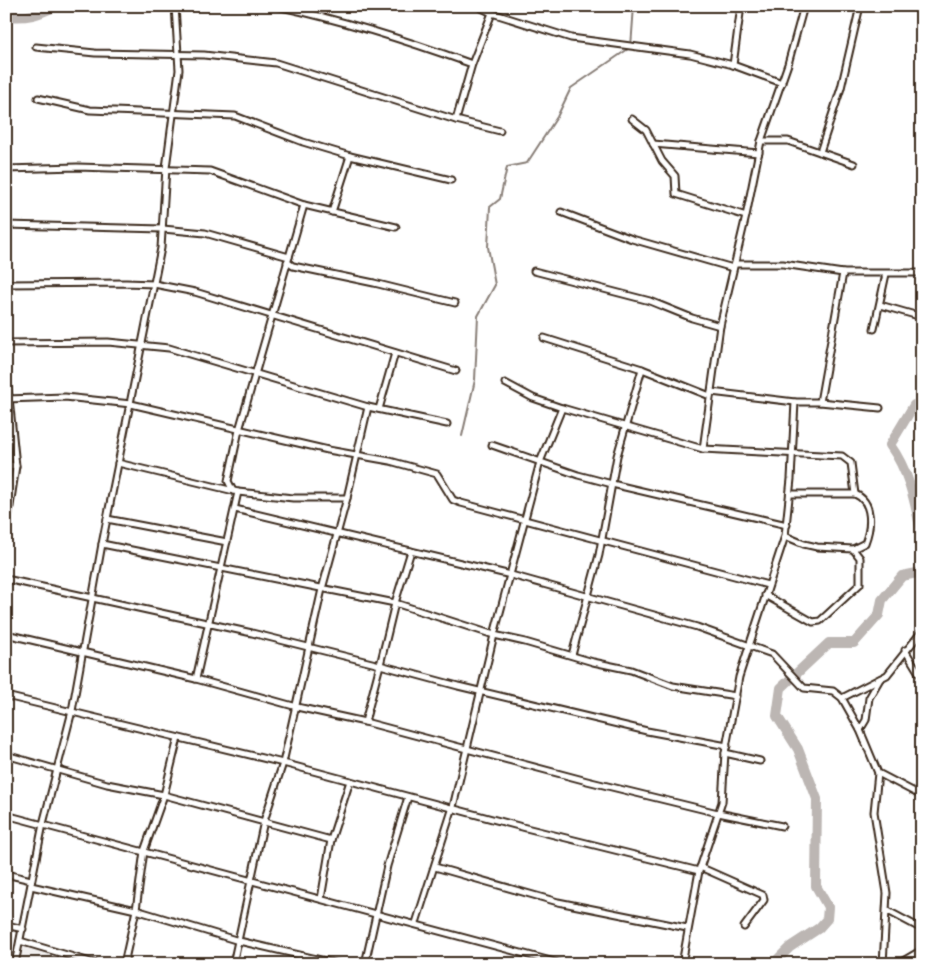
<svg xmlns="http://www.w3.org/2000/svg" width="928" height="970" viewBox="0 0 928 970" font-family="'Patrick Hand',sans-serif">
<rect width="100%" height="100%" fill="#fff"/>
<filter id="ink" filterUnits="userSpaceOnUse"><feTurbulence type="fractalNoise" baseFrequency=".02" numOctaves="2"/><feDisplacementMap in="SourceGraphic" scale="10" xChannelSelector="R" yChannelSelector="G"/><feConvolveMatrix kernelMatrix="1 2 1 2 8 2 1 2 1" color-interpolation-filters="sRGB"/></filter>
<g filter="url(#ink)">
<polygon fill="#f1efee" points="24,945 104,964 20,964"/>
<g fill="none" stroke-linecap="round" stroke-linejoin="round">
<polyline stroke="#887e77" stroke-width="2" points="462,436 475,380 478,316 495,285 488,247 490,207 500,199 507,167 527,163 557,117 571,88 631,47 634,6"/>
<g stroke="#bcb6b3" stroke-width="10">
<path d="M6 16C28 18 37 15 56 6"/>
<path d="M922 403 914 405 890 445C910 473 915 503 922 536"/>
<polyline points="773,964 790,947 819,928 827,919 828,907 816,886 817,799 798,749 777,716 781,688 829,643 854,643 879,615 882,600 902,576 922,572"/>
</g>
<defs>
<g id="minor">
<path d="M277 6C346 21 406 40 472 64"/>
<polyline points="477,6 492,13 571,38 690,54 733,65 782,83"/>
<polyline points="36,47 95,53 204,55 276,63 456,120 500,131"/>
<polyline points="733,65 741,6"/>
<polyline points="38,98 90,110 235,116 303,142 350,156 451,180"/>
<polyline points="632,119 646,130 662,161 675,176 676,194 746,216"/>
<polyline points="456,120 472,64 492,13"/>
<polyline points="761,141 788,141 854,164"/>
<polyline points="653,144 759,153"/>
<polyline points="820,152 841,88 860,6"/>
<polyline points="6,169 77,167 210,171 304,205 396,227"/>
<polyline points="332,212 350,156"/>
<polyline points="561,212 632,239 733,268"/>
<polyline points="6,225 163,229 205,233 289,257"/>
<polyline points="287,262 293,266 374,283 455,303"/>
<polyline points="735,264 783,264 843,273 922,273"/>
<polyline points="534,271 650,301 692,318 720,326"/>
<polyline points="6,284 126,283 154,284 195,292 456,371"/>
<polyline points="880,305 922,317"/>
<polyline points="874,329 886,274"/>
<polyline points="544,338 642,369"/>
<polyline points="6,343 108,342 169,348 368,407 447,424"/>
<polyline points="6,368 16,466 6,533"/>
<polyline points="505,383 533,398 562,408 703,449 720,326 746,216 761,141 788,64 804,6"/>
<polyline points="711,392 795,402 820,402 880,408"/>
<polyline points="6,399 65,397 131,404 328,450 390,461 437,474 453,500 461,503 768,585"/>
<polyline points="820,402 843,273"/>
<polyline points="379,409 395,353"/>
<polyline points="492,445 578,475 612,484 787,525"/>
<polyline points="703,449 842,456 851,463 855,494"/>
<polyline points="118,463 238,492 293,498 347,498 368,407"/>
<polyline points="6,465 16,466"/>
<polyline points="233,491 228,481 239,430 304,205"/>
<polyline points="235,509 511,575 697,627 772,654 804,688 833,691 842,698 860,730 878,773 922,796"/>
<polyline points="107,519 227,542"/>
<path d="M785 536 804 544 817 547 853 549 865 543C871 528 874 502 855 494H790"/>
<polyline points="102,544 395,603 494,635 525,642 593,662 631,670 673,686 736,696"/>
<polyline points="6,579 252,633 380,665 395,603 411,551"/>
<polyline points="765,595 813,622 820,621 860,584 860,558 853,549"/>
<polyline points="6,634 196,679 297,707 365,722 587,781 718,813 782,826"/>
<polyline points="905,650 922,678"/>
<polyline points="572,655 599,555 617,456 642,369 710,396"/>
<polyline points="196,679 238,492"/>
<polyline points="6,696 283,763 526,828 699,871"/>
<polyline points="842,698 887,675 922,631"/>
<polyline points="365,722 380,665 458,686 647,731 727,746"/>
<polyline points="860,730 866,720 869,698 880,679"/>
<polyline points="725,753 760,761"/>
<polyline points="6,755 107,784 164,795 331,840 350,781"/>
<polyline points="878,773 874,812 887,893 883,964"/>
<polyline points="915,792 922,784"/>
<polyline points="6,815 562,964"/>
<polyline points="435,867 558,902 687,928"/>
<polyline points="700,867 763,895 764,900 744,927"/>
<polyline points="6,874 31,880"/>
<polyline points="31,886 136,910 239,941 338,964"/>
<polyline points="321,899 331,840"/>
<polyline points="888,911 922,929"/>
<polyline points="416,923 453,807 494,635 540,462 562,408"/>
<polyline points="6,925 23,929"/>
<polyline points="20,941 97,964"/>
<polyline points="15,964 43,824 72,711 102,544 161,248 166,168 179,70 175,6"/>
<polyline points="124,964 136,910 144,851 164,795 178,738"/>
<polyline points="233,964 264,821 283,763 322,589 347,498"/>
<polyline points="365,964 387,866 408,797"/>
<polyline points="682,964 699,871 722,802 725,753 739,677 785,536 791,479 795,402"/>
<polyline points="898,964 922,950"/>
</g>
</defs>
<use href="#minor" stroke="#3b2a1e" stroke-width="9"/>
<use href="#minor" stroke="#fff" stroke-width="5"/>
</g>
</g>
<rect width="928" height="970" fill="none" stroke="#fff" stroke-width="25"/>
<rect x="12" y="12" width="903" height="945" fill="none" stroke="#3b2a1e" stroke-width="2" filter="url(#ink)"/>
</svg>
